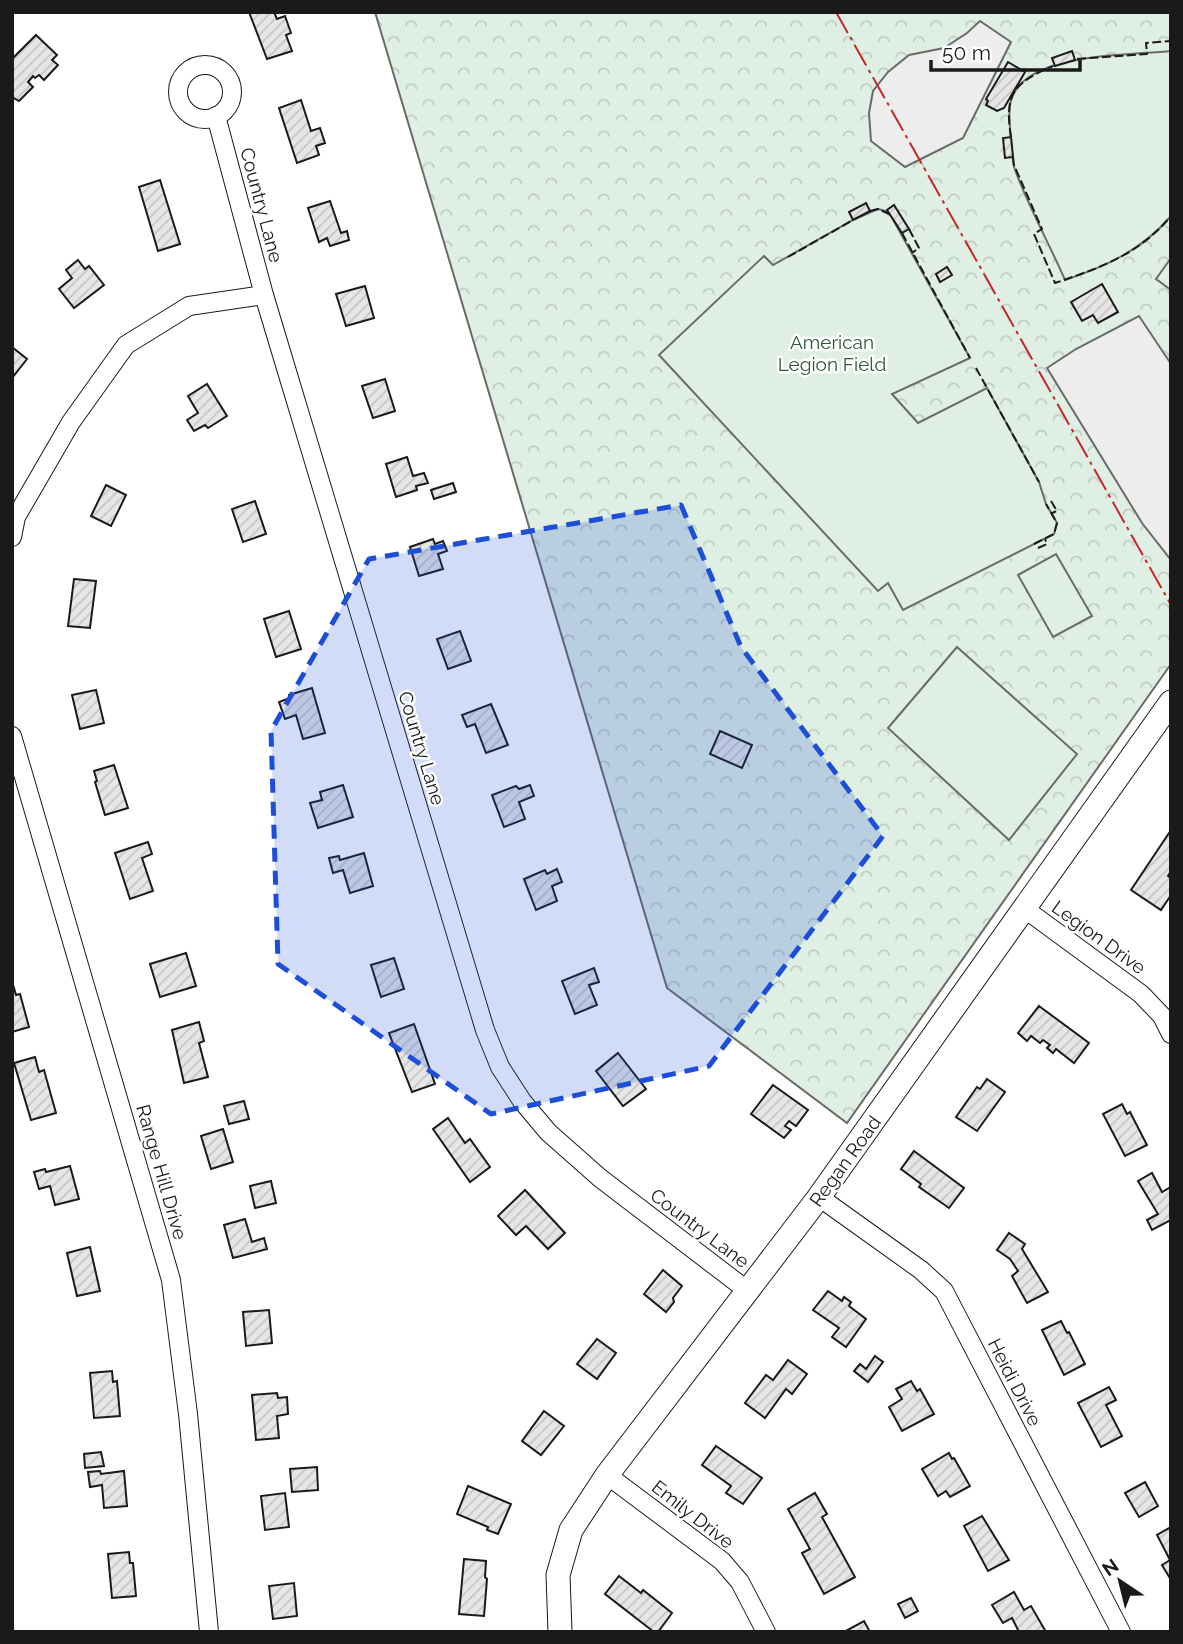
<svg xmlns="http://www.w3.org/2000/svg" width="1183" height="1644" viewBox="0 0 1183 1644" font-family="Raleway,sans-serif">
<defs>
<pattern id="forest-crowns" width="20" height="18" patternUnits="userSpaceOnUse" patternTransform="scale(1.75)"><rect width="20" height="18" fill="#e0efe3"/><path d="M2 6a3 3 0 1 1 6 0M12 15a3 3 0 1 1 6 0" fill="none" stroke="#c0ccc2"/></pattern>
<pattern id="building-hatch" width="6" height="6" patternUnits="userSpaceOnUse" patternTransform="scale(1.75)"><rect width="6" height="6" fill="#e6e6e6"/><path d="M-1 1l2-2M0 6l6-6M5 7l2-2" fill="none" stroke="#c5c5c5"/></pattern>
</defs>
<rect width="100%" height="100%" fill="#fff"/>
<polygon fill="url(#forest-crowns)" stroke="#6a6a6a" stroke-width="2" points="375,12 1171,12 1171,664 847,1123 667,988"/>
<g fill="#e0efe3" stroke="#6a6a6a" stroke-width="2">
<path d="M1171 51V216C1142 250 1107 266 1065 280 1049 243 1027 204 1014 167 1012 158 1012 148 1011 140 1009 115 1004 94 1029 77 1062 54 1131 55 1171 51Z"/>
<polygon points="878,209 885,211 891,216 970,358 892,394 918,423 987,388 1039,482 1046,504 1057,523 1054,534 903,610 888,583 878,591 659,355 764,256 773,265 853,220"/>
<polygon points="1171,258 1171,290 1156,279"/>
<polygon points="1056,554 1092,616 1053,637 1018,575"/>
<polygon points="957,647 1077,754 1009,840 888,728"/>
</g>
<g fill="#ededed" stroke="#6a6a6a" stroke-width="2">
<polygon points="980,21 1011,42 963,138 905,167 871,141 869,113 873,91 888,72 909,55 944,48 967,33"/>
<polygon points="1139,316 1171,364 1171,560 1142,523 1047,368 1076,349"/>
</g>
<g fill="url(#building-hatch)" stroke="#1a1a1a" stroke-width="2">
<polygon points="249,12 274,12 277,19 285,16 291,33 286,35 292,51 267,59"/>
<polygon points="36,35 57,55 52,60 58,65 44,80 39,75 35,78 33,76 28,82 33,87 19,101 12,97 12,59"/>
<polygon points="1072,51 1075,60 1055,66 1052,58"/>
<polygon points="1008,62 1025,72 1004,108 997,111 986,105 988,101 986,99"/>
<polygon points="301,100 311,131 320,128 325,143 316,146 319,155 297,163 279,108"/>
<polygon points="1011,137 1013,157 1005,158 1003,138"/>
<polygon points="160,180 180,244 158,251 139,187"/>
<polygon points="330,201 341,233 347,231 349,240 330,246 327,238 319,242 308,208"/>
<polygon points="866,203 870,211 853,220 849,212"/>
<polygon points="894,205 909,229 902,233 887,210"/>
<polygon points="78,260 85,269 89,266 104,285 74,308 59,289 72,278 66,270"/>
<polygon points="947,267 952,275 940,282 936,274"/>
<polygon points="1102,284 1118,312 1098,323 1093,315 1082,321 1071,302"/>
<polygon points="365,286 374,318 346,326 336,294"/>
<polygon points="12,347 27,359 12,378"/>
<polygon points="385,379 395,411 373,418 362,386"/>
<polygon points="207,384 227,416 208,428 205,425 194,431 187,420 198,413 188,396"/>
<polygon points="407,457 413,476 424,473 428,483 416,486 417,490 396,497 386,464"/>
<polygon points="453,483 456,492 434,499 431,490"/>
<polygon points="106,485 126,495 111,526 91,516"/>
<polygon points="255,501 266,534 243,542 232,509"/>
<polygon points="433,539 435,544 443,541 447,551 438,554 443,569 419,576 410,547"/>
<polygon points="74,579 96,581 90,628 68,626"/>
<polygon points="289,611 301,649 276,657 264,619"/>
<polygon points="460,631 471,661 448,669 437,639"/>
<polygon points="312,688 325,733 303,739 296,715 285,719 279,702 290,698 289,695"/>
<polygon points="96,690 104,723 80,729 72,695"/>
<polygon points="491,704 508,745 486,753 475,724 467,727 462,715"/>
<polygon points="720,731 752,745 742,768 710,754"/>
<polygon points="114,765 128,808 105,815 95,782 97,781 94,771"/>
<polygon points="343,785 353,817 318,828 310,803 322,800 320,792"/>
<polygon points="530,785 534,796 519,802 525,819 504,827 492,795 516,786 519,789"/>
<polygon points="1171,830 1171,871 1168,876 1171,878 1171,895 1161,910 1131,890"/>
<polygon points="148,842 152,854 142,858 153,891 130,899 115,853"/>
<polygon points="364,853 373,886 350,893 343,870 333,873 329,858 339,856 340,860"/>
<polygon points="557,869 562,882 552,886 557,901 536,910 524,879 545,870 547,874"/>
<polygon points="186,953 196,986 160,997 150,964"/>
<polygon points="394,958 404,989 381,997 371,965"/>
<polygon points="594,968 599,982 589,985 597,1005 575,1014 562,981"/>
<polygon points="12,981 16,995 20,994 29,1027 12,1032"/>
<polygon points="1039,1006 1089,1043 1074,1063 1056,1049 1053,1053 1047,1048 1050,1045 1043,1040 1040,1043 1031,1036 1027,1041 1018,1033"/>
<polygon points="199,1022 204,1041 199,1043 208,1077 184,1083 172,1030"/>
<polygon points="414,1024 435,1084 412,1092 389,1033"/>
<polygon points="618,1053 646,1089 623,1106 596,1071"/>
<polygon points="35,1057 39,1072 44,1070 56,1113 31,1120 14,1063"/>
<polygon points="987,1079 1005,1092 977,1131 956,1117 977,1087 980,1089"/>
<polygon points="773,1085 808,1110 796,1126 789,1121 785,1126 791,1130 784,1138 751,1114"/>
<polygon points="244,1101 249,1119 229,1124 224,1106"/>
<polygon points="1122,1104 1127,1114 1130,1112 1147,1145 1125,1156 1103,1114"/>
<polygon points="448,1118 465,1143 470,1139 490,1167 470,1182 433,1129"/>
<polygon points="223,1129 233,1162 211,1169 201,1136"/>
<polygon points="914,1151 964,1188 949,1208 919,1187 921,1184 901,1169"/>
<polygon points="70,1166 79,1199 55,1205 50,1186 39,1189 34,1172 45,1169 46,1172"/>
<polygon points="1152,1173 1162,1192 1169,1188 1171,1191 1171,1220 1152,1230 1147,1220 1158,1214 1138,1181"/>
<polygon points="271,1181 276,1203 255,1208 250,1186"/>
<polygon points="525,1190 565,1233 548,1249 526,1226 516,1235 498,1216"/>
<polygon points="245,1219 252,1242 264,1238 267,1249 233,1258 224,1225"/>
<polygon points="1009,1233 1025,1244 1022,1249 1048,1292 1027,1303 1012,1276 1018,1271 1010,1259 997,1250"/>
<polygon points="90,1247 100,1291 77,1296 67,1253"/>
<polygon points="663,1270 682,1286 673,1298 674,1302 666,1312 644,1294"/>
<polygon points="828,1291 842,1301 844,1297 851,1302 849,1306 866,1319 846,1347 832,1337 839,1328 813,1310"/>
<polygon points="269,1310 272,1343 246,1346 243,1312"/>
<polygon points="1061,1321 1067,1333 1069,1332 1085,1364 1064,1375 1042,1330"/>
<polygon points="597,1339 616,1353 597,1379 577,1364"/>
<polygon points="875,1356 883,1362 868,1382 854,1371 860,1364 866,1369"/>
<polygon points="788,1360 807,1374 792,1394 786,1389 765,1418 745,1403 766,1375 773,1380"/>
<polygon points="112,1371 113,1382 117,1381 120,1416 94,1418 90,1373"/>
<polygon points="911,1381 917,1391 920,1389 934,1414 902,1431 889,1407 902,1399 896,1389"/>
<polygon points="1109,1387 1116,1400 1106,1405 1122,1436 1101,1447 1078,1403"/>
<polygon points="277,1393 278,1398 287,1397 288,1414 277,1416 279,1438 256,1440 252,1395"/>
<polygon points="544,1411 564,1426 541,1455 522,1441"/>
<polygon points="716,1446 762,1478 743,1504 726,1493 731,1486 702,1465"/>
<polygon points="101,1452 104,1466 85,1468 84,1454"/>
<polygon points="949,1453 952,1459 954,1458 970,1486 950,1497 946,1491 938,1496 922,1469"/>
<polygon points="317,1467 318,1490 292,1492 290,1469"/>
<polygon points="100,1471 101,1474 124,1471 127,1506 104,1508 102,1485 90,1487 88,1472"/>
<polygon points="1145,1482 1158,1506 1139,1517 1125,1493"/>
<polygon points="468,1486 511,1504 498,1534 487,1530 488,1527 457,1514"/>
<polygon points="285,1493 289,1527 265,1530 261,1496"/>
<polygon points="815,1493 827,1514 822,1517 855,1577 824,1594 802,1553 810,1549 788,1509"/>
<polygon points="982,1516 1009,1560 988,1571 964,1526"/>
<polygon points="1171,1527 1171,1580 1162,1565 1170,1560 1157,1535"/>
<polygon points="129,1552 130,1563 133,1563 136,1596 112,1598 108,1554"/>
<polygon points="464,1559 486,1561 485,1577 487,1579 484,1616 459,1614"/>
<polygon points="619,1576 641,1593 643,1590 672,1613 658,1632 654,1632 605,1594"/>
<polygon points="294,1583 297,1616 273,1619 269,1586"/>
<polygon points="1014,1592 1024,1610 1031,1606 1046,1632 1019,1632 1012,1618 1003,1623 992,1605"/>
<polygon points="911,1598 918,1611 905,1618 898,1604"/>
<polygon points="864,1621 870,1632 844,1632"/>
</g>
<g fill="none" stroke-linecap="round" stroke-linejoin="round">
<defs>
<g id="minor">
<circle cx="205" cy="92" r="27"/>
<polyline points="216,116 264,295 485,1030 500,1067 522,1101 548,1132 600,1178 748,1291"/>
<polyline points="12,537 16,517 71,422 126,345 189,306 264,295"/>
<polyline points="12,736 171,1280 188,1414 209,1632"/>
<polyline points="1025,909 1141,994 1162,1016 1171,1034"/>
<polyline points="819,1197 921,1270 944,1291 1121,1632"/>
<polyline points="607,1475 722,1561 740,1582 766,1632"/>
</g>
<polyline id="tertiary" points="560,1632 558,1575 571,1530 607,1475 819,1197 1171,702"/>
</defs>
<use href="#minor" stroke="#1a1a1a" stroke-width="20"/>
<use href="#tertiary" stroke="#1a1a1a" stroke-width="25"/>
<use href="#minor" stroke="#fff" stroke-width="18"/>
<use href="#tertiary" stroke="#fff" stroke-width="23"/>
<g stroke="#1a1a1a" stroke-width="2" stroke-dasharray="9 3.5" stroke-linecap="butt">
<polyline points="1077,59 1147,54 1146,43 1171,41"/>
<path d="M1011 137C1004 93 1014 83 1053 66"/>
<path d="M1013 157 1014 165 1042 229 1034 234 1055 283C1102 267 1138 255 1171 216"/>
<polyline points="870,211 878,209 889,214"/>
<polyline points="909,229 919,248 912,253"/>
<polyline points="902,233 970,358"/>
<polyline points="788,257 853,220"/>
<polyline points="976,368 1039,482"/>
<polyline points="1051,501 1057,511 1052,513"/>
<polyline points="1034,544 1054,534 1057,523 1046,504"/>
<polyline points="1038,548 1047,544 1045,539"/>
</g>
<polyline stroke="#c62828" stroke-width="2" stroke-dasharray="24 5 3.5 5" stroke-linecap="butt" points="836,12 1171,605"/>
</g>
<path fill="#1d4ed8" fill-opacity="0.2" stroke="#1d4ed8" stroke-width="5" stroke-dasharray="14 9" stroke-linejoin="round" d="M681 505 741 647 883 836 709 1066 491 1114 278 964 271 731 369 559Z"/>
<g text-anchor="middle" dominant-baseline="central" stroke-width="5" stroke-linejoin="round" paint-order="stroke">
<g font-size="19" fill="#1a1a1a" stroke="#fff">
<text transform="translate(262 205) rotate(75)">Country Lane</text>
<text transform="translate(422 748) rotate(73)">Country Lane</text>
<text transform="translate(1099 937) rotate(36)">Legion Drive</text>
<text transform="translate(845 1161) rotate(-54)">Regan Road</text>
<text transform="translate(162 1172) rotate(74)">Range Hill Drive</text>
<text transform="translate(700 1228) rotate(37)">Country Lane</text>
<text transform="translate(1015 1382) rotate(63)">Heidi Drive</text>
<text transform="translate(693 1514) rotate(38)">Emily Drive</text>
</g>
<g font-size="19" fill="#2b5a34" stroke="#fff">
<text x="832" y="342">American<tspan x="832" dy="22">Legion Field</tspan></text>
</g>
</g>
<rect width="1183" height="1644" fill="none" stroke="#1a1a1a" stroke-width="28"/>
<g transform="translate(1120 1581) rotate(325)" stroke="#ffffff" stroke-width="5" paint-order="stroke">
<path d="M0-5L12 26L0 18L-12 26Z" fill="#1a1a1a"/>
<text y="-10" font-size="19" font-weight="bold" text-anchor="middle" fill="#1a1a1a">N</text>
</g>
<path d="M931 60v10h149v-10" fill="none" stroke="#1a1a1a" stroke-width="3.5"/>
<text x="942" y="60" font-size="21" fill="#1a1a1a" stroke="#ffffff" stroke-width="5" paint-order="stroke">50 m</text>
</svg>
